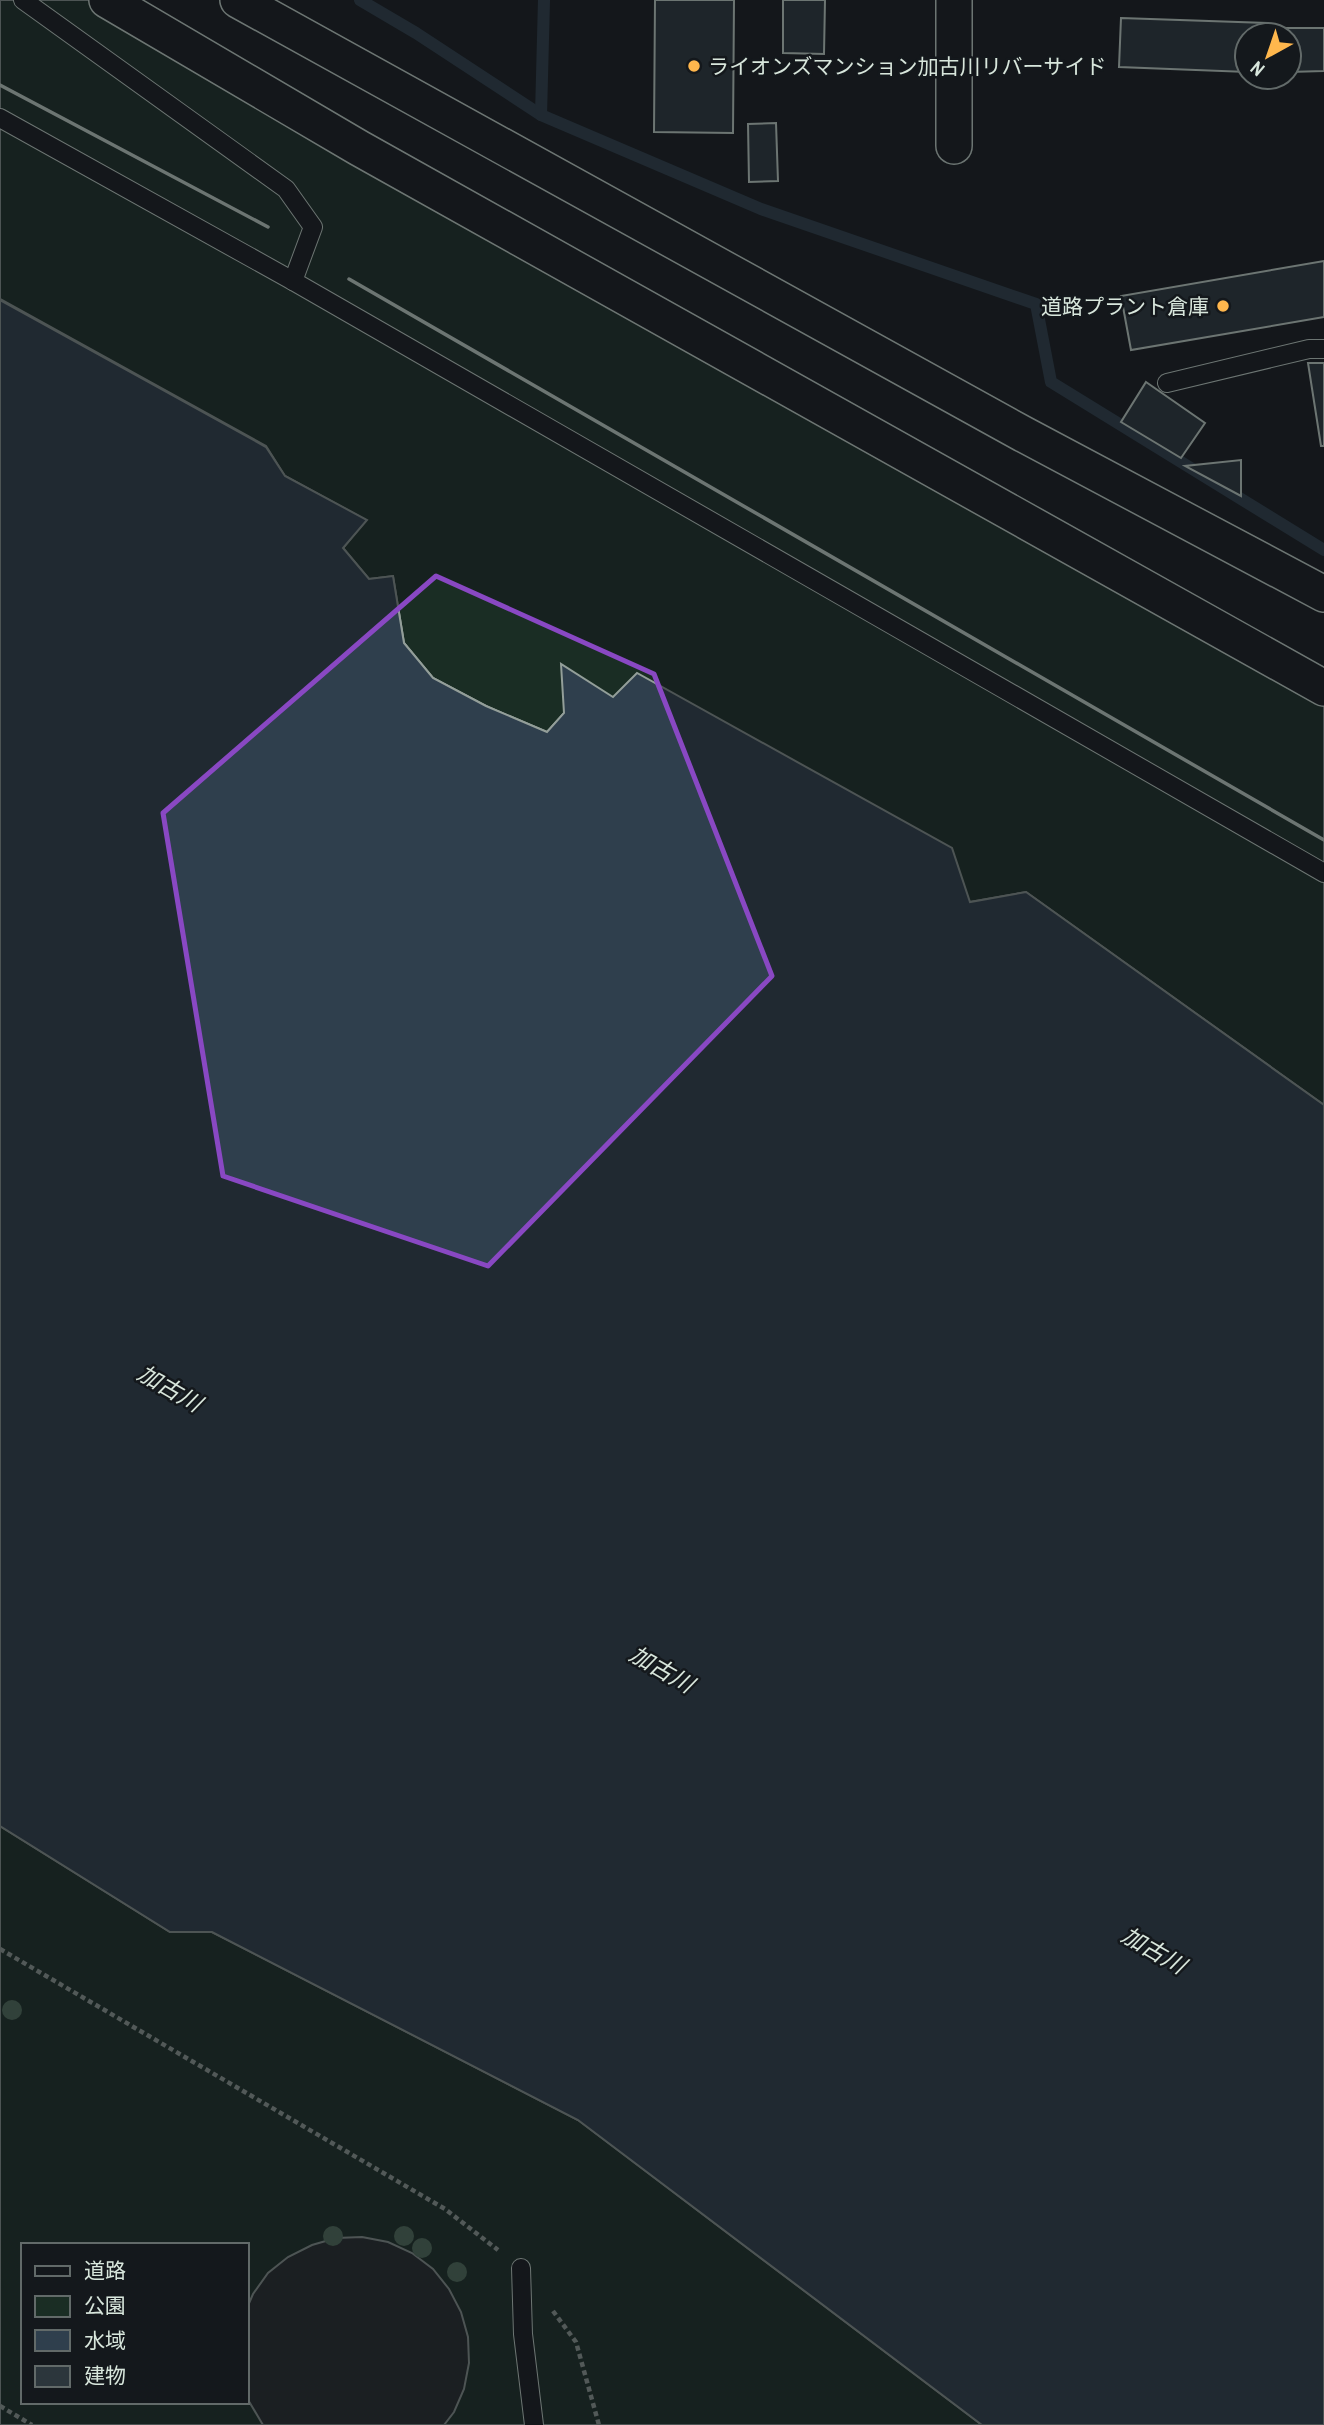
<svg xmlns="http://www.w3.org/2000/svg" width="1324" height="2425" viewBox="0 0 1324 2425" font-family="'Archivo Narrow','Noto Sans JP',sans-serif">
<rect width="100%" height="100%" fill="#14181c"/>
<g fill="#1a2d24" stroke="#939e99" stroke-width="2" fill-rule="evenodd">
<polygon points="0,0 97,0 1324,697 1324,1105 1026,892 970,902 613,698 564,713 547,732 486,706 433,678 404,643 393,576 369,579 343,548 366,520 285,476 266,446 0,299"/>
<path d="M0 1826 170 1932H212L578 2120 982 2425H0ZM23 2245H247V2402H23Z"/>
</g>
<polygon fill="#24282b" stroke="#939e99" stroke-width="2" points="362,2237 388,2242 412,2253 433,2269 449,2289 461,2312 468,2337 469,2363 464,2389 454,2412 444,2425 263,2425 247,2398 247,2308 253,2294 268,2273 288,2257 312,2245 336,2238"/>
<polygon fill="#2f3f4d" stroke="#939e99" stroke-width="2" points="0,300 266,447 285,476 367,520 343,548 369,579 393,576 404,643 433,678 486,706 547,732 564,713 561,664 613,697 637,673 952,848 970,902 1026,892 1324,1105 1324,2425 982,2425 578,2120 212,1932 170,1932 0,1826"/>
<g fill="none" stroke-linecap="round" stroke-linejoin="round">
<g stroke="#2f3f4d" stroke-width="12">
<polyline points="360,0 416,33 541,115"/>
<polyline points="544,0 541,115 761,209 1036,304 1051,382 1324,550"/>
</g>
</g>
<g fill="#2c363c" stroke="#d8e6dc" stroke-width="2">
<polygon points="655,0 734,0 733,133 654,132"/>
<polygon points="783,0 825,0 824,54 783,53"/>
<polygon points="1121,18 1267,23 1266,35 1247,35 1247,72 1119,67"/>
<polygon points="1280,28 1324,28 1324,71 1289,72 1289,35 1280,35"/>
<polygon points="776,123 778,181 749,182 748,124"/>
<polygon points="1324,261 1324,317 1131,350 1121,296"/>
<polygon points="1308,363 1324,363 1324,446 1321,446"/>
<polygon points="1146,382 1205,423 1181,458 1121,422"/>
<polygon points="1241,460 1241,496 1185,466"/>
</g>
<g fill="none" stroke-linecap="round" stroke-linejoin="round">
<defs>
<g id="lane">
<polyline points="23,0 286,189 313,227 293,281"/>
<polyline points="0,118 293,281 1324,873"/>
<polyline points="1167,383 1309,349 1324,349"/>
<polyline points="521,2268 523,2334 534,2425"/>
</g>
<g id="street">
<polyline points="107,0 359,148 1324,688"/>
<polyline points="238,0 1023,434 1324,594"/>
<polyline points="954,146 954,0"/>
</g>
</defs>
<use href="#lane" stroke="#d8e6dc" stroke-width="20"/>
<use href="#street" stroke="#d8e6dc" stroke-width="38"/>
<g stroke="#9da8a2" stroke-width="4.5" stroke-dasharray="5 3.5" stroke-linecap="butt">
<polyline points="0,1949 445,2209 498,2250"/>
<polyline points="553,2311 576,2342 599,2425"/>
<polyline points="0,2406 32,2425"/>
</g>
<use href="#lane" stroke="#14181c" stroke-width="18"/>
<use href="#street" stroke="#14181c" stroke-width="35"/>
<g stroke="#d8e6dc" stroke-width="3.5">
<polyline points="0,85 268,227"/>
<polyline points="349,279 1324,840"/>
</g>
</g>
<g fill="#55745f">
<circle cx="12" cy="2010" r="10"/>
<circle cx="333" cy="2236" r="10"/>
<circle cx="404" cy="2236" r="10"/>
<circle cx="422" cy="2248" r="10"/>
<circle cx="457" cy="2272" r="10"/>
</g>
<path d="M0 0H1324V2425H0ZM436 576 654 674 772 976 488 1266 223 1176 163 813Z" fill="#14181c" fill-opacity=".55" fill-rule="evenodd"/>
<path fill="none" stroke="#8948c3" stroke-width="5" stroke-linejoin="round" d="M436 576 654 674 772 976 488 1266 223 1176 163 813Z"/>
<g fill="#ffb74d" stroke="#14181c" stroke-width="2.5">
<circle cx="694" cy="66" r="7"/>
<circle cx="1223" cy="306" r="7"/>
</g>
<g text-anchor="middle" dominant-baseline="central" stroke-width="5" stroke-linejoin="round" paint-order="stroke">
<g font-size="21" fill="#d8e6dc" stroke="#14181c" text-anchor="start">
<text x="708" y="66">ライオンズマンション加古川リバーサイド</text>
<text x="1209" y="306" text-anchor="end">道路プラント倉庫</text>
</g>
<g font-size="23" font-style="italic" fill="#d8e6dc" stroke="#14181c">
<text transform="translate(170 1388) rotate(30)">加古川</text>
<text transform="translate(662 1669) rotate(30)">加古川</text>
<text transform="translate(1154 1950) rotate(30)">加古川</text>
</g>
</g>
<rect x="21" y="2243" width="228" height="161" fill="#14181c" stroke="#626a69" stroke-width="2"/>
<rect x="35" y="2266" width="35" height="10" fill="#14181c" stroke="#626a69" stroke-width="2"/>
<text x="84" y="2278" font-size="21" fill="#d8e6dc">道路</text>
<rect x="35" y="2296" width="35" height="21" fill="#1a2d24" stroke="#626a69" stroke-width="2"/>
<text x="84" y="2313" font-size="21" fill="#d8e6dc">公園</text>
<rect x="35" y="2330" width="35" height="21" fill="#2f3f4d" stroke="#626a69" stroke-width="2"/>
<text x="84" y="2348" font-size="21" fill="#d8e6dc">水域</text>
<rect x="35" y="2366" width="35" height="21" fill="#2c363c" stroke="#626a69" stroke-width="2"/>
<text x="84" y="2383" font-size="21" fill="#d8e6dc">建物</text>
<g transform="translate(1268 56) rotate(220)"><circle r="33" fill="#14181c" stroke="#626a69" stroke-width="2"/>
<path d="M0-5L12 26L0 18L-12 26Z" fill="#ffb74d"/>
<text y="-10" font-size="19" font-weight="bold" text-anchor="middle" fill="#d8e6dc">N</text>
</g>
</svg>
